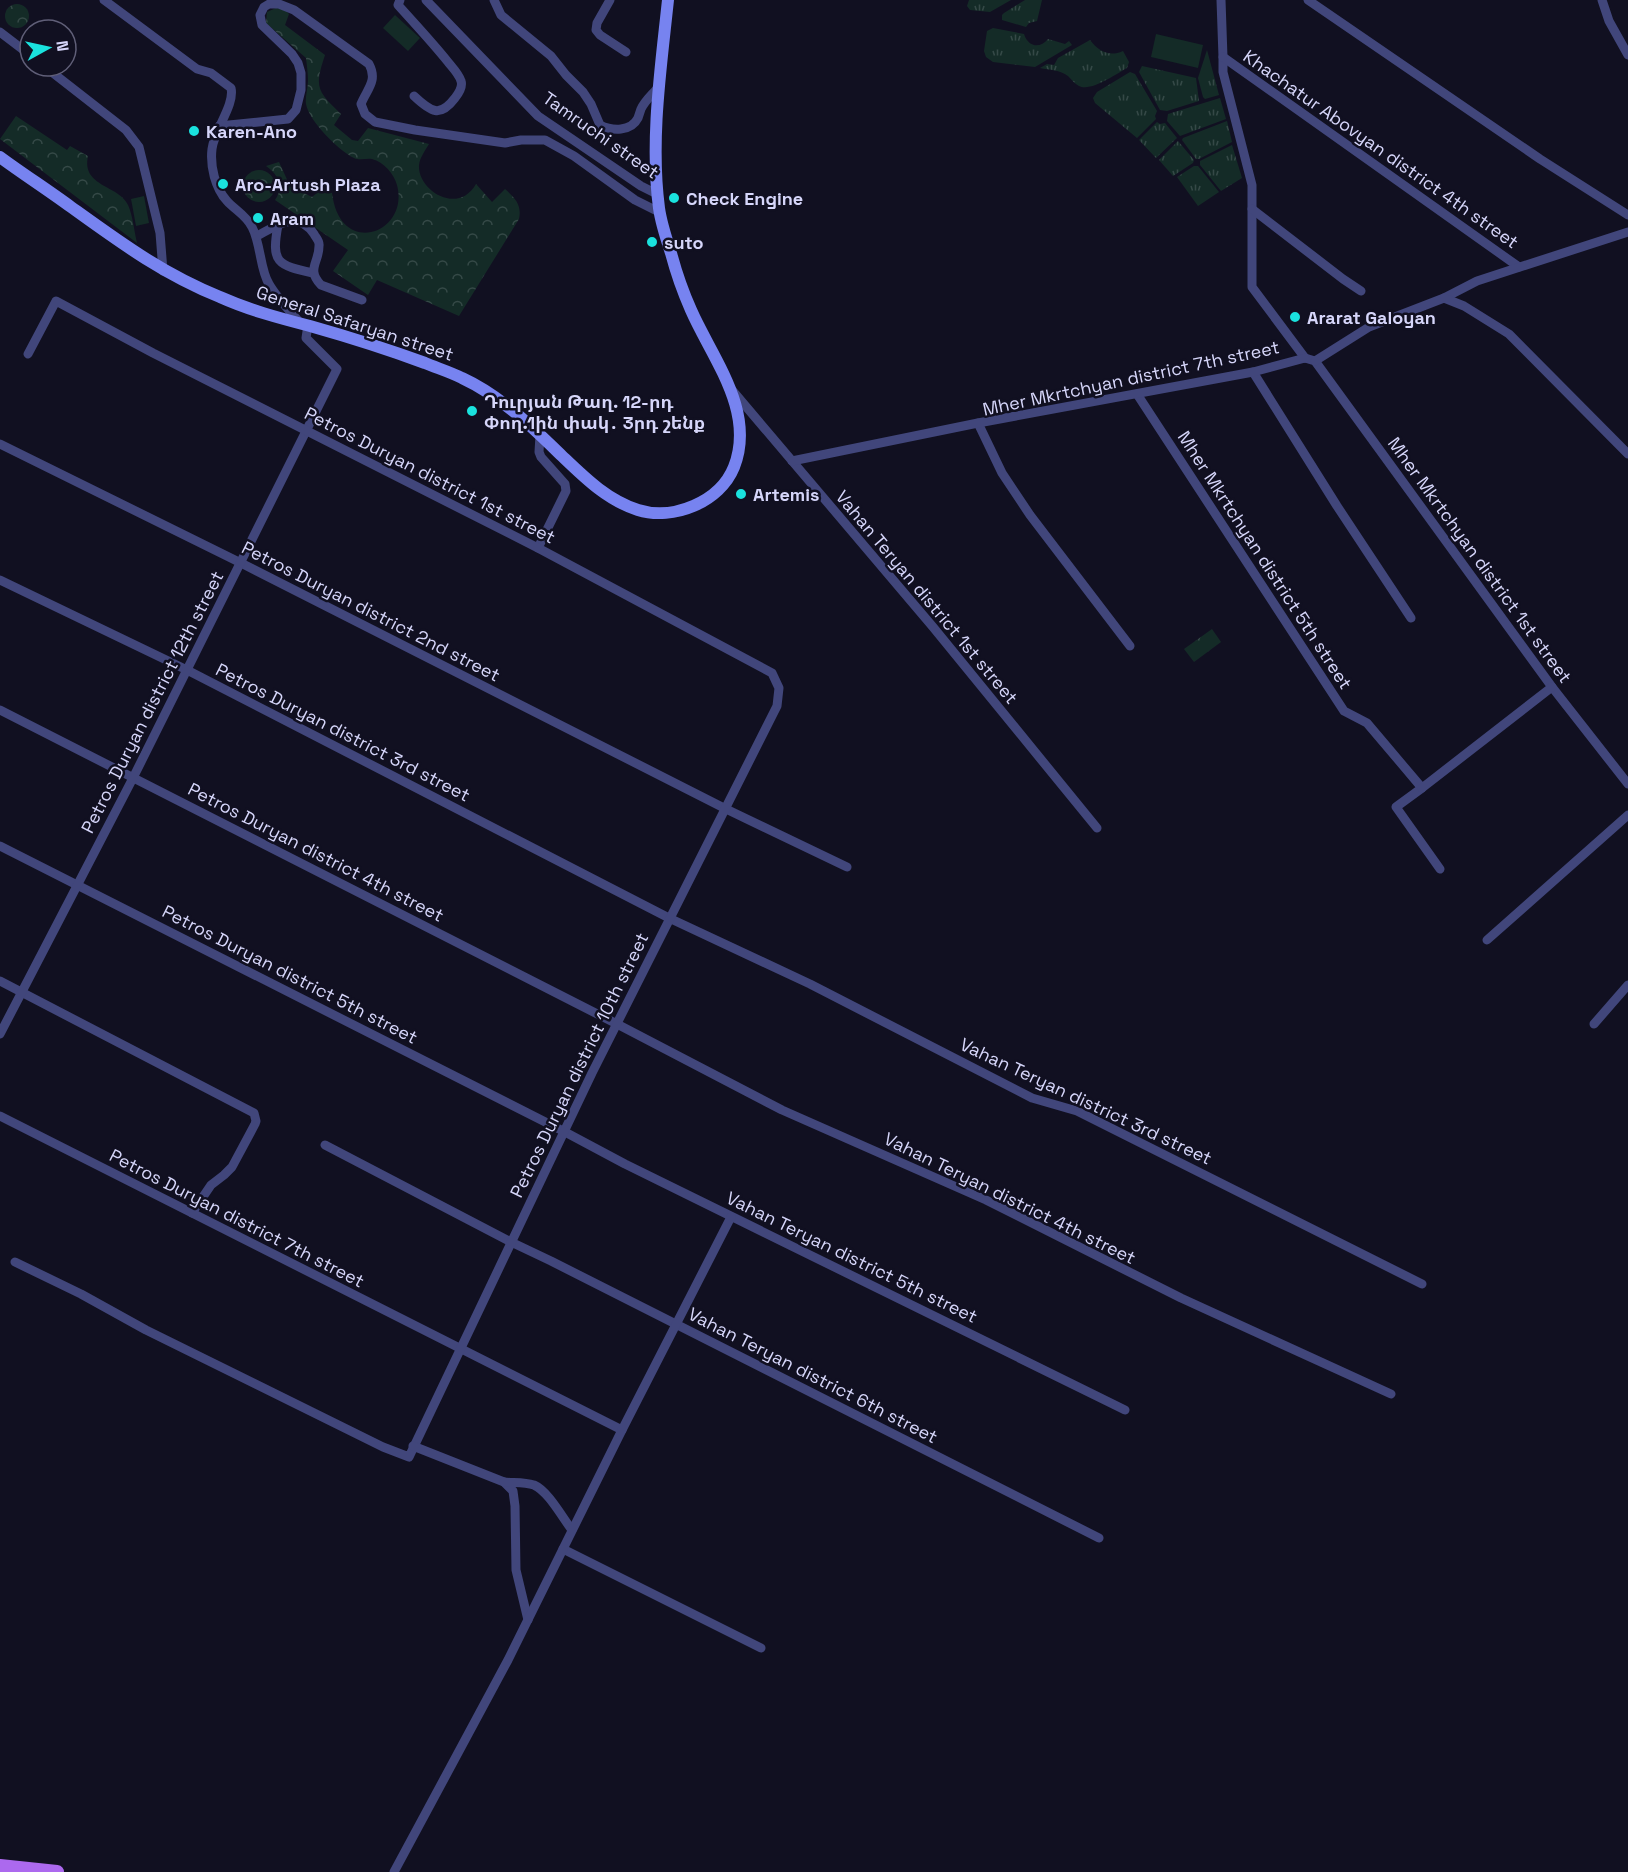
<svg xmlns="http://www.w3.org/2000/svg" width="1628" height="1872" viewBox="0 0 1628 1872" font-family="'Space Grotesk','Noto Sans Armenian',sans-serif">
<defs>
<pattern id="grass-tufts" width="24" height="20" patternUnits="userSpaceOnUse" patternTransform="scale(1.5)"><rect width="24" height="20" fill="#142b27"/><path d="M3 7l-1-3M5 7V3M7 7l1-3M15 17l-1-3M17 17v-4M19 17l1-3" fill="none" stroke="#354947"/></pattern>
<pattern id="forest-crowns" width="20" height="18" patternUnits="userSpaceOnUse" patternTransform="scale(1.5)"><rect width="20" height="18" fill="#142b27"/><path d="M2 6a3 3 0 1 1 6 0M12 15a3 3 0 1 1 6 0" fill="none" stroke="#354947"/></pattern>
</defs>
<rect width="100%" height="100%" fill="#111021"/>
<g fill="url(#grass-tufts)">
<polygon points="969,0 1011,0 990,12 970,10 967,6"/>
<polygon points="1025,0 1042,0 1037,21 1029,23 1026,27 1002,20 1002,15 1004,13"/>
<path d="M993 28 1024 34C1028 47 1040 49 1048 39L1065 44 1069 41 1072 45 1035 67 993 62 986 57 984 51 987 31Z"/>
<path d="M1090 40C1099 52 1110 57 1123 51L1129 62 1127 68C1116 74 1091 92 1079 86 1075 84 1071 79 1068 76 1060 70 1050 70 1040 68L1047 64 1054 65 1058 58Z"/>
<polygon points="1207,50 1219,95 1205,99 1203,97 1198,78"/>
<polygon points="1142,66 1196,78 1199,101 1167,111 1160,110 1139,72"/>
<polygon points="1130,72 1135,74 1157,111 1155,116 1156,119 1137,138 1095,103 1093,98 1097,92"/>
<polygon points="1220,98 1226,119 1180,136 1167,121 1168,114"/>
<polygon points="1227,121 1232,142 1199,159 1196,159 1182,140 1183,138"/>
<polygon points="1157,122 1160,124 1165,123 1177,138 1156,158 1139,140"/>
<polygon points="1178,141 1194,160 1193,163 1173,176 1159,160"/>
<polygon points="1232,145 1242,178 1221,191 1200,165 1200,161"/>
<polygon points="1194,166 1198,166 1219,192 1198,206 1177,177"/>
<polygon points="1212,629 1221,642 1194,662 1184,649"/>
</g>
<g fill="url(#forest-crowns)">
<circle cx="17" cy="16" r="12"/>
<path d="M276 8 284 9 289 14 285 25 325 55C314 88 317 91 341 114L334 125 352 140 358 141 368 128 429 144C425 151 420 157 419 165 417 190 458 216 476 184L492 202 505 189C515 198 522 205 519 219L459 316 377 280 368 295 333 271 348 250 275 200C284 187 279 175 266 166L279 162 290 186 312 197 322 189 332 193C340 259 410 233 397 185 394 174 384 162 372 159 366 158 360 161 354 158 339 151 309 121 306 104 305 97 308 88 308 81 308 74 307 66 306 58L266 23 267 12Z"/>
<path d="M16 116 67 150 70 146 88 156C81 187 119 185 128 205 133 216 134 231 137 243L0 139Z"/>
<circle cx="259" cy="186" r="16"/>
</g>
<g fill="#142b27">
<polygon points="395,15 420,38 408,51 383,28"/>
<polygon points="1156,34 1203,45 1198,68 1151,57"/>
<polygon points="144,196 149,223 136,226 131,199"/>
</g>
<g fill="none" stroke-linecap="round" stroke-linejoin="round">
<g stroke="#41467b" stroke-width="9">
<path d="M104 0 197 69 211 73 231 88C235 105 214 130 212 149 210 166 215 188 227 201 235 210 246 215 252 227 261 244 260 270 269 284 277 298 290 311 301 324"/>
<path d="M400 0 398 5C415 24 432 42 448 62 452 67 459 74 461 81 463 87 459 93 455 98 440 118 431 112 414 96"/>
<polyline points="426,0 538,116 641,186 657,194"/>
<path d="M494 0 501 15 551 56 566 75 583 92 591 104 600 125C612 131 631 132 638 118 639 115 640 112 641 109 645 100 654 93 659 86"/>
<polyline points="610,0 597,23 596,30 600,35 626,52"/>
<polyline points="1221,0 1223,57 1223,72 1252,185 1252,287 1305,358"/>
<polyline points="1308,0 1540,159 1628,215"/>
<polyline points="1602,0 1609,21 1628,55"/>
<polyline points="0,32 30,55"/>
<polyline points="1223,57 1519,267"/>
<polyline points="44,66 126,130 139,147 160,233 163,271"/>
<path d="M219 126 288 119 296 110 301 90V73L298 63 292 54 262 25 260 15 264 7 269 4H279L294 10 369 64C378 81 367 89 361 104L365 114 375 122 415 130 505 143 521 140H545L574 156 635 200 659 212"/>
<polyline points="1252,209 1343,279 1361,291"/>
<path d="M278 225C271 263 277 265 313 273"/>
<path d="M257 236C276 226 297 209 314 234 316 238 320 241 319 246 319 263 306 269 321 285L362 300"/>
<polyline points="1444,298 1477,281 1628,232"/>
<polyline points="1305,358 1315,361 1552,687 1628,784"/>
<polyline points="1315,361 1369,327 1444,298 1464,306 1509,334 1628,454"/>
<polyline points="1253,372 1337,506 1411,618"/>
<polyline points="732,390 933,627 1097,828"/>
<polyline points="1137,394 1344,711 1367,723 1422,788 1396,807 1440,869"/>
<polyline points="978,423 1002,473 1030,515 1130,646"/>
<polyline points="0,444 241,563 726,809 847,867"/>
<polyline points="792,461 978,423 1253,372 1305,358"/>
<polyline points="538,548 566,491 565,484 541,457 539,452 540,435"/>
<polyline points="0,580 187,670 669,918 810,984 1032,1098 1077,1111 1422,1284"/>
<polyline points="0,710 617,1024 782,1110 986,1200 1181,1298 1391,1394"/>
<polyline points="1422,788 1552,687"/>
<polyline points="0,846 565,1132 625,1164 1125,1410"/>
<polyline points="1487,940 1628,815"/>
<polyline points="0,981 254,1113 256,1121 255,1124 232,1167 224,1175 211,1185 192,1213"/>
<polyline points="1594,1024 1628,985"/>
<polyline points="0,1034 133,778 337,369 306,338 308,325"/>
<polyline points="0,1116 622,1430"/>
<polyline points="325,1145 511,1242 551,1261 1099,1538"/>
<polyline points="15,1262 81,1294 146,1330 383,1447 409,1457 592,1073 777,706 779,688 772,673 538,548 153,353 56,301 28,354"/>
<polyline points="413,1446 504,1482 513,1491 515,1506 516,1570 528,1620"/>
<path d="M504 1482C514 1483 524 1482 534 1485 548 1491 562 1517 572 1530"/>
<polyline points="563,1549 761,1648"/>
<polyline points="394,1872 508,1660 622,1430 731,1217"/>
</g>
<path stroke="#7783f0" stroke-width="12" d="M0 157C23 174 48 190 71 207 121 243 163 274 220 297 249 310 279 318 310 326 349 337 387 349 425 363 437 368 450 372 462 378 501 396 532 427 562 456 585 478 607 500 638 510 673 521 720 502 734 467 756 411 712 358 691 310 683 292 676 272 671 253 666 238 661 223 659 208 650 140 661 67 668 0"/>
<polyline stroke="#ac69ee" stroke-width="14" points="0,1866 57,1872"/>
</g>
<g fill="#1ae2de" stroke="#111021" stroke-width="2">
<circle cx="194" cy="131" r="6"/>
<circle cx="223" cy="184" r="6"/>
<circle cx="674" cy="198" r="6"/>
<circle cx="258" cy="218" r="6"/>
<circle cx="652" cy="242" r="6"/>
<circle cx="1295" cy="317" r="6"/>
<circle cx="472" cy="411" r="6"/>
<circle cx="741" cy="494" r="6"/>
</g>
<g text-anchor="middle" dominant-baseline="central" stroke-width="5" stroke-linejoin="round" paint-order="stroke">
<g font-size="18" font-weight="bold" fill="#d6d6fa" stroke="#111021" text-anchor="start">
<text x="206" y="131">Karen-Ano</text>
<text x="235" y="184">Aro-Artush Plaza</text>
<text x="686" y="198">Check Engine</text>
<text x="270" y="218">Aram</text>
<text x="664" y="242">suto</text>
<text x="1307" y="317">Ararat Galoyan</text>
<text x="484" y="401">Դուրյան Թաղ. 12-րդ<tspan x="484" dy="21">Փող.1ին փակ․ 3րդ շենք</tspan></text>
<text x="753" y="494">Artemis</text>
</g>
<g font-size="18" fill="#d6d6fa" stroke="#111021">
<text transform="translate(601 135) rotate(35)">Tamruchi street</text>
<text transform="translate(1381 149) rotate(35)">Khachatur Abovyan district 4th street</text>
<text transform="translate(355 323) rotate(18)">General Safaryan street</text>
<text transform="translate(1131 378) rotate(-12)">Mher Mkrtchyan district 7th street</text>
<text transform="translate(430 475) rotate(27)">Petros Duryan district 1st street</text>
<text transform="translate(1265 560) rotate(57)">Mher Mkrtchyan district 5th street</text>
<text transform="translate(1480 560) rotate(54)">Mher Mkrtchyan district 1st street</text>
<text transform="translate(927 597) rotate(50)">Vahan Teryan district 1st street</text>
<text transform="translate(371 611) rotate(27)">Petros Duryan district 2nd street</text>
<text transform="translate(152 702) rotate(-63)">Petros Duryan district 12th street</text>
<text transform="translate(343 732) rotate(27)">Petros Duryan district 3rd street</text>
<text transform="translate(316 852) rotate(27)">Petros Duryan district 4th street</text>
<text transform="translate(290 974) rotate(27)">Petros Duryan district 5th street</text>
<text transform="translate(579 1065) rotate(-64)">Petros Duryan district 10th street</text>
<text transform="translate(1086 1101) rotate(25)">Vahan Teryan district 3rd street</text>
<text transform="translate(1010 1198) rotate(26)">Vahan Teryan district 4th street</text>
<text transform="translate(237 1218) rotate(27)">Petros Duryan district 7th street</text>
<text transform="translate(852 1257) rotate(26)">Vahan Teryan district 5th street</text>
<text transform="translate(813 1375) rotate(27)">Vahan Teryan district 6th street</text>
</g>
</g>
<g transform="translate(48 48) rotate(82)"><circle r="28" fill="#111021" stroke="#605f78" stroke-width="1.5"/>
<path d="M0-4.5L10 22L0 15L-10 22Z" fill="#1ae2de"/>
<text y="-9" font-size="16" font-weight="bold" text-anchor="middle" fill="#d6d6fa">N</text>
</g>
</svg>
